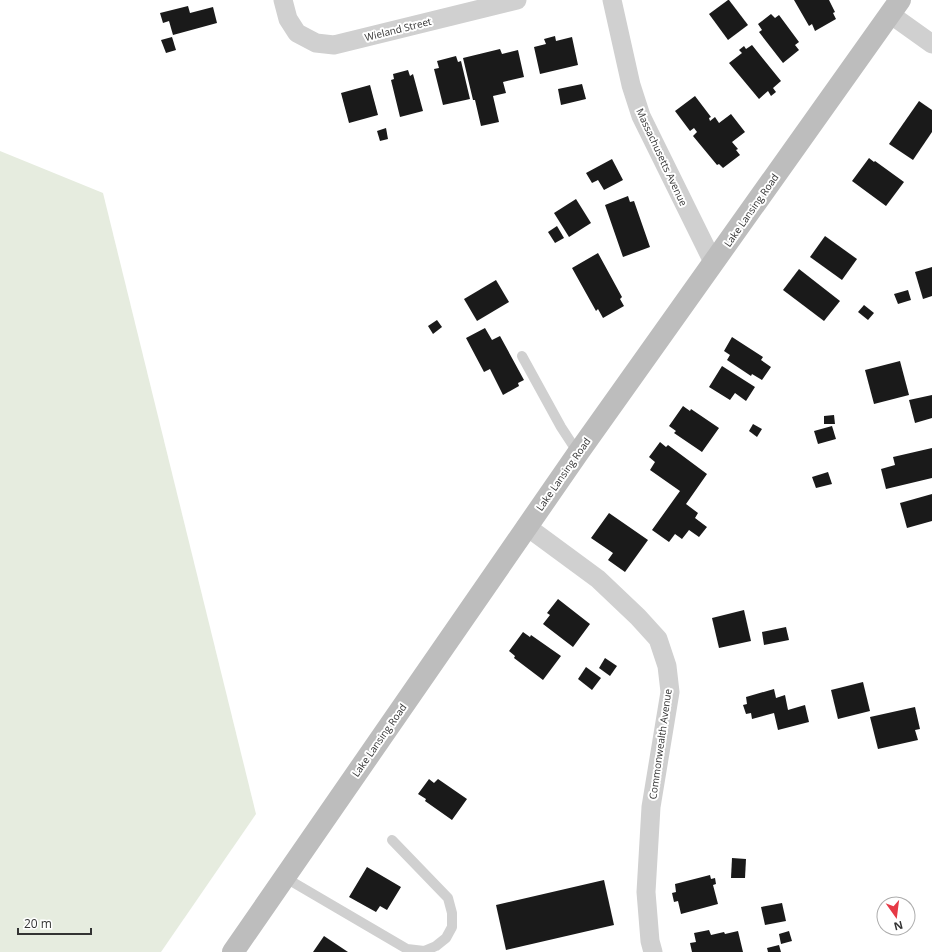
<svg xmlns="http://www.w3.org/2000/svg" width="932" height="952" viewBox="0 0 932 952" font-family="'Open Sans',sans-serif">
<rect width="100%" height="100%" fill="#fff"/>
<polygon fill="#e6ecdf" points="0,151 103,193 256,814 161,952 0,952"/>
<g fill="#1a1a1a">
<polygon points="728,0 729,0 748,25 728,40 709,14"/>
<polygon points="794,0 829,0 835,12 833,13 836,19 815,31 812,24 809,26"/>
<polygon points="188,6 190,13 213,7 217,23 173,35 169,21 163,23 160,13"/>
<polygon points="771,14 775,18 779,15 799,42 795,45 799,50 783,63 759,32 762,30 758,24"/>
<polygon points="555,36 556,41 572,37 578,65 540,74 534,47 546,44 544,39"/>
<polygon points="172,37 176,50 166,53 161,40"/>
<polygon points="752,45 781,81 773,88 776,92 771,96 768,91 759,99 729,63 742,53 739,50 744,46 746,49"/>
<polygon points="500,49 502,54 518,50 524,77 503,82 506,93 493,96 499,122 481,126 475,100 473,100 463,58"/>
<polygon points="456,56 458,62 461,61 470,99 443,105 434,69 439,68 437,61"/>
<polygon points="408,70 410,76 413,74 423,111 400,117 391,80 394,79 393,74"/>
<polygon points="582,84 586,99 561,105 558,89"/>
<polygon points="370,85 378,115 349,123 341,93"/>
<polygon points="695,96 711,117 709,118 710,121 715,117 719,123 731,114 745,132 732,142 738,149 736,150 740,155 723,168 719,164 717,165 693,136 697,132 694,128 690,131 675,111"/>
<polygon points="919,101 932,110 932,132 913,160 889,144"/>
<polygon points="386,128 388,139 380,141 377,131"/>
<polygon points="869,158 874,162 875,161 904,182 886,206 852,181"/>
<polygon points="612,159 623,180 604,190 598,180 592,183 586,173"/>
<polygon points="628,196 630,202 634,201 650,247 623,257 605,205"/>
<polygon points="576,199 591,223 569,237 554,213"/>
<polygon points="557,226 564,238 555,243 548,232"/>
<polygon points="825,236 857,259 842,280 810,257"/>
<polygon points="598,253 622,297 620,299 624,306 603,318 598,309 596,311 572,268"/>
<polygon points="932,267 932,296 923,299 915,272"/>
<polygon points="799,269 840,301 824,321 783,290"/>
<polygon points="496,280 509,302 477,321 464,299"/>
<polygon points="908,290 911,300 898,304 894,294"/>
<polygon points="864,305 874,313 868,320 858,312"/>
<polygon points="437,320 442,327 433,334 428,326"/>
<polygon points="485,328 492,340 500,336 524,380 518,383 519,386 503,395 490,369 484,372 466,338"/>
<polygon points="732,337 763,357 761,360 771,367 762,380 752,374 751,376 727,360 730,355 724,351"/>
<polygon points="900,361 909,395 874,404 865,370"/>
<polygon points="722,366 755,387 746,401 735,393 730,400 709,387"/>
<polygon points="932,395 932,418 915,423 909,400"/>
<polygon points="683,406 690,411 691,409 719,428 702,452 674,433 676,431 669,426"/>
<polygon points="834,415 835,424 824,424 824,416"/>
<polygon points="753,424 762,429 757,437 749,431"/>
<polygon points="832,426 836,439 818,444 814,431"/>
<polygon points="660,442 666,447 668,445 707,474 686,504 698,513 695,518 707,527 699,537 689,530 682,539 675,534 669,542 652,530 680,491 650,470 655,462 649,457"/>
<polygon points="932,448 932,478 886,489 881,469 895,465 893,457"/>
<polygon points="828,472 832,484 816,488 812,477"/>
<polygon points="932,494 932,521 907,528 900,503"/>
<polygon points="609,513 648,540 625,572 608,560 613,553 591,538"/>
<polygon points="558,599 590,624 573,647 543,624 550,615 547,613"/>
<polygon points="744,610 751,641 719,648 712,618"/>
<polygon points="786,627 789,640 764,645 762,632"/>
<polygon points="523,632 530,637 531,635 561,656 543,680 514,658 515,656 509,651"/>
<polygon points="605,658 617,666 610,676 599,668"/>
<polygon points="586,667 601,678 592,690 578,679"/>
<polygon points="863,682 870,711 838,719 831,690"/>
<polygon points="774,689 776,698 785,695 788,710 805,705 809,722 778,730 774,713 752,719 751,713 746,714 743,705 747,704 746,697"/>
<polygon points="915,707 920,729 915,730 918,740 878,749 870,717"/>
<polygon points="429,779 434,783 438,779 467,799 452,820 425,801 426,799 418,794"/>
<polygon points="732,858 746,859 745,878 731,878"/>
<polygon points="367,867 401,887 387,910 380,906 376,912 349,897"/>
<polygon points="710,875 711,879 715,878 716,884 713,885 718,904 681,914 678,901 674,902 672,893 676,892 675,884"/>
<polygon points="604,880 614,925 506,950 496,905"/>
<polygon points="782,903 786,921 765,925 761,907"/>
<polygon points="709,930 711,935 724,932 725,934 738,931 743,952 692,952 690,943 696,942 694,933"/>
<polygon points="789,931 792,941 781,944 779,934"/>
<polygon points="324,936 348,952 313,952"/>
<polygon points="779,945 781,952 768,952 767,948"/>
</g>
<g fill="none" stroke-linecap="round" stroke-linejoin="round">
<g stroke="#d0d0d0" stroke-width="10">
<polyline points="522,356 561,427 578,453"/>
<polyline points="284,877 407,949 424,951 436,946 446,938 452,927 452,913 448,898 392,840"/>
</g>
<g stroke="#d0d0d0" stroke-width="19">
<polyline points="283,0 288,19 297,33 316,43 334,45 517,0"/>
<polyline points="612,0 631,85 641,116 713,262"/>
<polyline points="890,14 932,44"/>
<polyline points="526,526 598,579 638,617 658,639 667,666 670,692 651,807 646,892 650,941 653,952"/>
</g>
<polyline stroke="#bdbdbd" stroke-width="22" points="233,952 578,453 900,0"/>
</g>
<g text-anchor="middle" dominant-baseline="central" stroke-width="4" stroke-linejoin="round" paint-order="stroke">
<g font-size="10" fill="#333" stroke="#fff">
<text transform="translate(398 29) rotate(-14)">Wieland Street</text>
<text transform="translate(662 157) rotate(65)">Massachusetts Avenue</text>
<text transform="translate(751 210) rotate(-55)">Lake Lansing Road</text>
<text transform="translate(563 474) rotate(-55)">Lake Lansing Road</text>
<text transform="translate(379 740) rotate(-55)">Lake Lansing Road</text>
<text transform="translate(660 744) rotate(-82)">Commonwealth Avenue</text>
</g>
</g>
<g transform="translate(896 916) rotate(166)"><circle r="19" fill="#ffffff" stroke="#adadad"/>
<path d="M0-3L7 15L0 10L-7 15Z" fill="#e63946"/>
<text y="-6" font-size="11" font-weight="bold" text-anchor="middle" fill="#333333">N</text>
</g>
<path d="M18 928v6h73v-6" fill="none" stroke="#333333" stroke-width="2"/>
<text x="24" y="928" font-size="12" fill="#333333" stroke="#ffffff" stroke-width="3" paint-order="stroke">20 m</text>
</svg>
